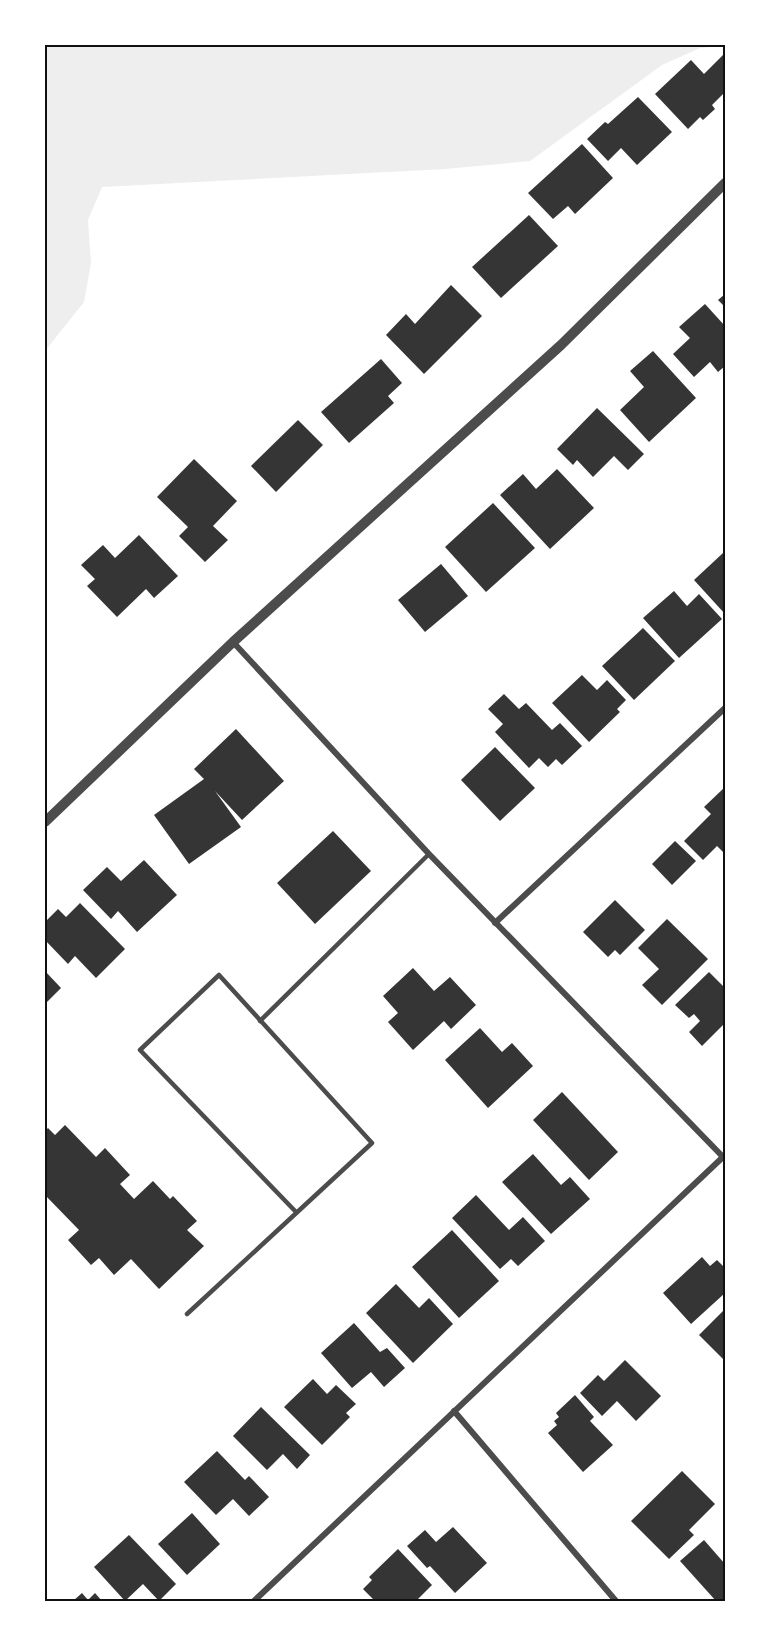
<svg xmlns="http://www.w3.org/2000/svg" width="770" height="1646" viewBox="0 0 770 1646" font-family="'Alegreya Sans',sans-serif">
<rect width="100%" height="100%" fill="#fff"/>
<polygon fill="#eee" points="45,45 725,45 725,46 700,48 662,65 530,161 445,169 102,187 88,220 91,263 84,302 45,351"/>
<g fill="#353535">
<polygon points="723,55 725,57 725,92 712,105 715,109 703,120 700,117 688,129 655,94 691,60 704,74"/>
<polygon points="638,97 672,132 637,165 621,148 608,161 587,139 605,122 608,124"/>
<polygon points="582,144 613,178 575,214 568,206 553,219 528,193"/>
<polygon points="529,215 558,246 501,298 472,267"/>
<polygon points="451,285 482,316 424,374 386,335 406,314 415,324"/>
<polygon points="725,294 725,307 718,300"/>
<polygon points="705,304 725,326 725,366 718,372 710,362 694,377 673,354 690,338 679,327"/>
<polygon points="653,351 696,398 649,442 620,410 644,387 630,371"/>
<polygon points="381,359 402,383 388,396 394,403 349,443 321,412"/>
<polygon points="597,408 644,454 628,470 614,456 593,477 577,460 573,465 557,449"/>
<polygon points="298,420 323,445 276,492 251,466"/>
<polygon points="194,459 237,501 213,526 228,540 205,562 179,536 188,527 157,497"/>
<polygon points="557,469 594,508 550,549 500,495 523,474 536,489"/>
<polygon points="493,503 535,548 486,592 445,547"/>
<polygon points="139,535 178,576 154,598 146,589 117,617 87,586 95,579 81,565 103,545 115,558"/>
<polygon points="723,553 725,555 725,614 694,580"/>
<polygon points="441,564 468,596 425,632 398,600"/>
<polygon points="674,591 687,606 699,594 722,619 679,658 643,618"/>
<polygon points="643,628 675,661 634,700 602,666"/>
<polygon points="582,675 597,690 607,680 626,700 617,709 620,712 589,742 552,703"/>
<polygon points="504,694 519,709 526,703 552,730 560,723 582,746 562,765 556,759 548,767 539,758 529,768 495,732 503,724 488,709"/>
<polygon points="236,729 284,781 242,820 215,791 241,827 189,864 154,815 204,779 194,769"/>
<polygon points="495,747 535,788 500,821 461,780"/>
<polygon points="725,787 725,854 717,846 703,860 684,841 711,814 704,807"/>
<polygon points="333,831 371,871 315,924 277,883"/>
<polygon points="675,841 696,861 672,885 652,864"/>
<polygon points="144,860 177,895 137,932 118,911 111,919 83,890 107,867 121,881"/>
<polygon points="615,900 645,930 620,955 615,950 608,957 583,932"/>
<polygon points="80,903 125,949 96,978 75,956 68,964 45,940 45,922 58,909 66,917"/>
<polygon points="667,919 708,959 662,1005 642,985 659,969 638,948"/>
<polygon points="413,968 434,991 450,977 476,1005 451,1029 444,1021 413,1050 388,1022 398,1013 383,996"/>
<polygon points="45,971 61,988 45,1004"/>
<polygon points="709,972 725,988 725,1023 702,1046 689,1032 700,1021 694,1014 689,1018 675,1005"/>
<polygon points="480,1028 502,1052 512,1043 533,1066 488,1108 445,1060"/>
<polygon points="562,1092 618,1152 589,1180 533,1120"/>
<polygon points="65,1125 96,1157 105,1148 130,1175 120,1184 134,1199 153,1181 170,1199 173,1196 197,1221 187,1230 204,1246 159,1289 131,1259 114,1275 99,1258 91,1265 68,1240 79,1230 45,1195 45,1131 48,1128 55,1135"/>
<polygon points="533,1154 561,1185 570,1177 590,1199 551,1234 502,1182"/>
<polygon points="476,1195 509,1230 523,1217 545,1241 518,1266 511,1259 500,1269 452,1218"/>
<polygon points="452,1230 499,1281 459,1318 412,1267"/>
<polygon points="702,1257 710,1266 717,1260 725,1268 725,1293 691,1324 663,1293"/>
<polygon points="396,1284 419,1308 429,1298 453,1324 413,1363 366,1313"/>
<polygon points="725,1309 725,1361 699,1335"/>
<polygon points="354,1323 380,1352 387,1348 405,1368 384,1387 371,1372 352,1388 321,1353"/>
<polygon points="625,1360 661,1396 636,1421 617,1401 602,1416 580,1393 598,1375 604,1381"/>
<polygon points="313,1379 327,1394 336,1385 356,1404 346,1413 350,1417 322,1445 284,1407"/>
<polygon points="575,1395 594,1417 590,1421 613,1445 583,1472 548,1433 557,1425 554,1421 559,1417 556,1413"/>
<polygon points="261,1407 310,1455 297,1469 283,1454 267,1470 233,1436"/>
<polygon points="217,1451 245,1480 249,1476 269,1497 249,1516 233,1499 216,1515 184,1482"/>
<polygon points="682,1471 715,1504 689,1530 694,1535 669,1559 631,1521"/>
<polygon points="192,1513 220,1544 187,1575 158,1544"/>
<polygon points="453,1527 487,1563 455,1593 430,1566 427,1568 407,1546 425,1530 436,1542"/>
<polygon points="129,1535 176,1584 159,1601 143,1584 125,1601 94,1567"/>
<polygon points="704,1540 725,1564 725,1601 716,1601 680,1561"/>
<polygon points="398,1549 432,1585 416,1601 375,1601 363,1589 372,1580 369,1577"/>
<polygon points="82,1593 88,1600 95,1593 102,1601 73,1601"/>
</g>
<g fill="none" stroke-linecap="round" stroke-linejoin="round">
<g stroke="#4c4c4c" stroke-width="4.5">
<polyline points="260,1021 429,854"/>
<polyline points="187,1314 372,1143 219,975 140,1050 296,1212"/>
</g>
<g stroke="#4c4c4c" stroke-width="6">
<polyline points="233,642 429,854 725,1159"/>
<polyline points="495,923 725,708"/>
<polyline points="454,1411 616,1601"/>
<polyline points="254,1601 723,1157"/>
</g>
<polyline stroke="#4c4c4c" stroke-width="10" points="45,822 233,642 561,345 725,183"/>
</g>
<rect width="770" height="1646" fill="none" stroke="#ffffff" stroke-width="93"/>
<rect x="46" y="46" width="678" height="1554" fill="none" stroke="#111" stroke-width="2"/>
</svg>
